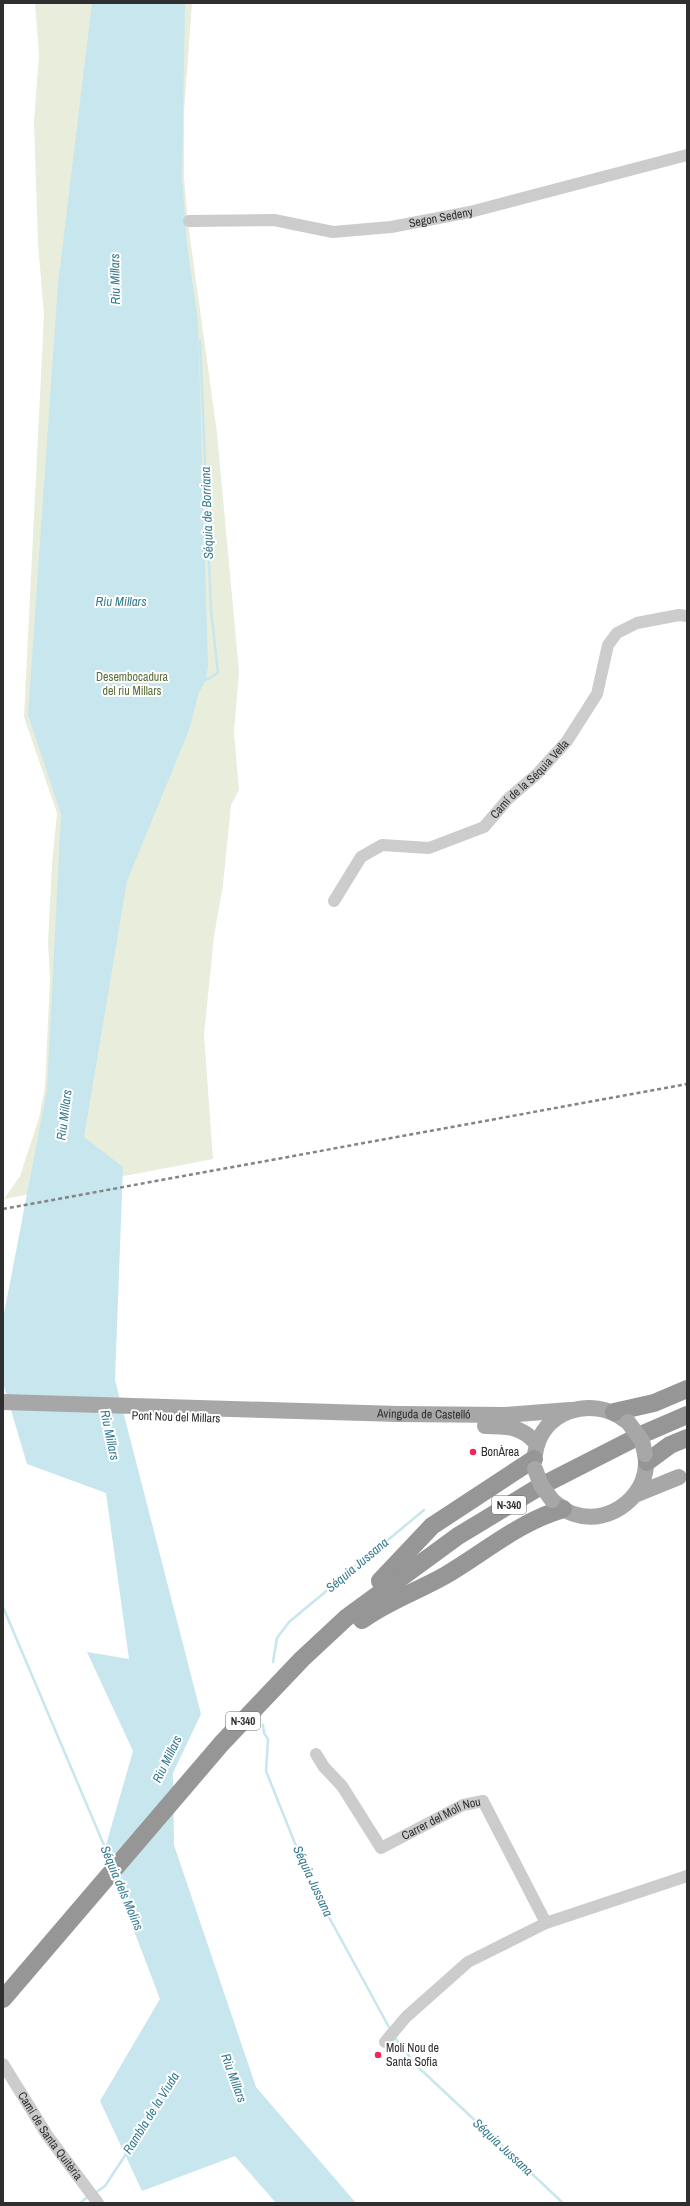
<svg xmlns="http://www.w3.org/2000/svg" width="690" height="2206" viewBox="0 0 690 2206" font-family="'Archivo Narrow',sans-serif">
<rect width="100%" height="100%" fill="#fff"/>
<polygon fill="#e8eddc" points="35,3 192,3 184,112 184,177 188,223 217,433 239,672 234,732 239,790 231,805 223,885 214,936 204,1035 213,1159 4,1199 20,1176 39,1118 45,1087 50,978 48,942 52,864 57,813 24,717 44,315 38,243 34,122 39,55"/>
<polygon fill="#c7e6ee" points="92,3 185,3 182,177 187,244 198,322 208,666 206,680 199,692 189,730 127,881 84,1137 123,1167 115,1380 201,1714 173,1773 174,1845 256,2087 356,2203 276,2203 235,2156 142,2191 100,2101 160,1999 104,1852 133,1751 87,1652 129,1659 106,1493 27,1464 3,1383 3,1319 47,1090 61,814 28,715 58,284"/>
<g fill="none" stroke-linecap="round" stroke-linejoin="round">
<g stroke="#c7e6ee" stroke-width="2.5">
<polyline points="200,340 211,610 218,673 206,680"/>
<polyline points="3,1560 3,1607 106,1850"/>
<polyline points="273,1662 277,1638 289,1622 424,1510"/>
<polyline points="263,1725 264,1733 268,1739 266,1771 312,1886 390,2029"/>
<polyline points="395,2038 417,2066 563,2203"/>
<polyline points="95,2193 105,2186 126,2154"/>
<polyline points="80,2203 89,2196"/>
</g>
<g stroke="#ccc" stroke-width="12">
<path id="s1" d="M189 221 274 220 333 232 391 227 470 212 687 155"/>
<path id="s2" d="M334 901 361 857 382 845 429 848 484 827 508 799 537 774 567 741 597 694 608 645 617 633 637 623 679 615 687 616"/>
<path id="s3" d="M316 1754 324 1767 342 1786 381 1848 463 1805 483 1801 546 1923"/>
<polyline points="385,2042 406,2017 468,1962 546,1923 687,1876"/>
<path id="s4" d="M3 2064 47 2135 98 2203"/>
</g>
<g stroke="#a7a7a7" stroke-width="16">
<path id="s5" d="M3 1402 398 1414 505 1415 570 1410"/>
<path d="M485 1426C507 1426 522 1426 537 1444"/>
<path d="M535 1454C541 1410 592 1395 625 1420"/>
<polyline points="637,1494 679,1477"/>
<path d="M553 1501C560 1506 566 1512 574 1514 611 1527 653 1492 645 1454"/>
</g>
<g stroke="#969696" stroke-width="18">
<polyline points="614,1412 654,1403 687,1389"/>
<polyline points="647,1462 670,1445 687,1438"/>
<polyline points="380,1581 432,1526 534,1459"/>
<path d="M362 1620C388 1601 418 1591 446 1575 485 1552 519 1522 563 1509"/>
<polyline points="3,1999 222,1743 302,1659 346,1618 458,1536 539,1487 643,1434 687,1415"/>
</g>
<polyline stroke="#848484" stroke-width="2.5" stroke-dasharray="4 3" stroke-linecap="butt" points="3,1209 687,1084"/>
<g stroke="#a7a7a7" stroke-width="16">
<polyline points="628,1422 642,1441 645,1454"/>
<polyline points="535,1469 541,1485 552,1500"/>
</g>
</g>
<g fill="#f02758" stroke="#fff" stroke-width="1.5">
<circle cx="473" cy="1452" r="4"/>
<circle cx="378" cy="2055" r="4"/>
</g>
<g text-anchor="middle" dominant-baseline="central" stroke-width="4" stroke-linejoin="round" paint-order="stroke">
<g fill="#fff" stroke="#6d6d6d" stroke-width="1">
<rect x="492" y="1496" width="34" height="18" rx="3"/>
<rect x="226" y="1712" width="34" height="18" rx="3"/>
</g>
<g font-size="11" font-weight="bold" fill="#2f2f2f">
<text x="509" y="1505">N-340</text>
<text x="243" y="1721">N-340</text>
</g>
<g font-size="12" fill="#2f2f2f" stroke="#fff">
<text stroke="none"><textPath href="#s1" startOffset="254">Segon Sedeny</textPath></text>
<text stroke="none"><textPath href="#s2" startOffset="248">Camí de la Séquia Vella</textPath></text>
<text stroke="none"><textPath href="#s5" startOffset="421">Avinguda de Castelló</textPath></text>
<text transform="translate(176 1417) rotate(2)">Pont Nou del Millars</text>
<text stroke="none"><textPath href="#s3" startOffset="182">Carrer del Molí Nou</textPath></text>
<text stroke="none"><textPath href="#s4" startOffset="86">Camí de Santa Quitèria</textPath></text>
</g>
<g font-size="12" fill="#5b6e39" stroke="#fff">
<text x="132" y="677">Desembocadura<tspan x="132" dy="14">del riu Millars</tspan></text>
</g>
<g font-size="12" fill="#2f2f2f" stroke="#fff" text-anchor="start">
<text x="481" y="1452">BonÀrea</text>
<text x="386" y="2048">Molí Nou de<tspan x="386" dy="14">Santa Sofia</tspan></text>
</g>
<g font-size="13" font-style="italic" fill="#367c90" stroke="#fff">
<text transform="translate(115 279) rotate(-91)">Riu Millars</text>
<text transform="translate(207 513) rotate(-92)">Séquia de Borriana</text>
<text x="121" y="601">Riu Millars</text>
<text transform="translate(64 1115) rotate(-83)">Riu Millars</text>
<text transform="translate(110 1435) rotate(78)">Riu Millars</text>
<text transform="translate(357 1565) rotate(-40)">Séquia Jussana</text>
<text transform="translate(167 1759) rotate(-64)">Riu Millars</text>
<text transform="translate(313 1881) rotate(65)">Séquia Jussana</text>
<text transform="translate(122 1888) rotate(67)">Séquia dels Molins</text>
<text transform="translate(234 2078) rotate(70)">Riu Millars</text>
<text transform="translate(151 2113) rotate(-58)">Rambla de la Viuda</text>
<text transform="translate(503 2147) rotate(43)">Séquia Jussana</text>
</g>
</g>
<rect width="690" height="2206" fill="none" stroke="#2f2f2f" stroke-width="8"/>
</svg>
